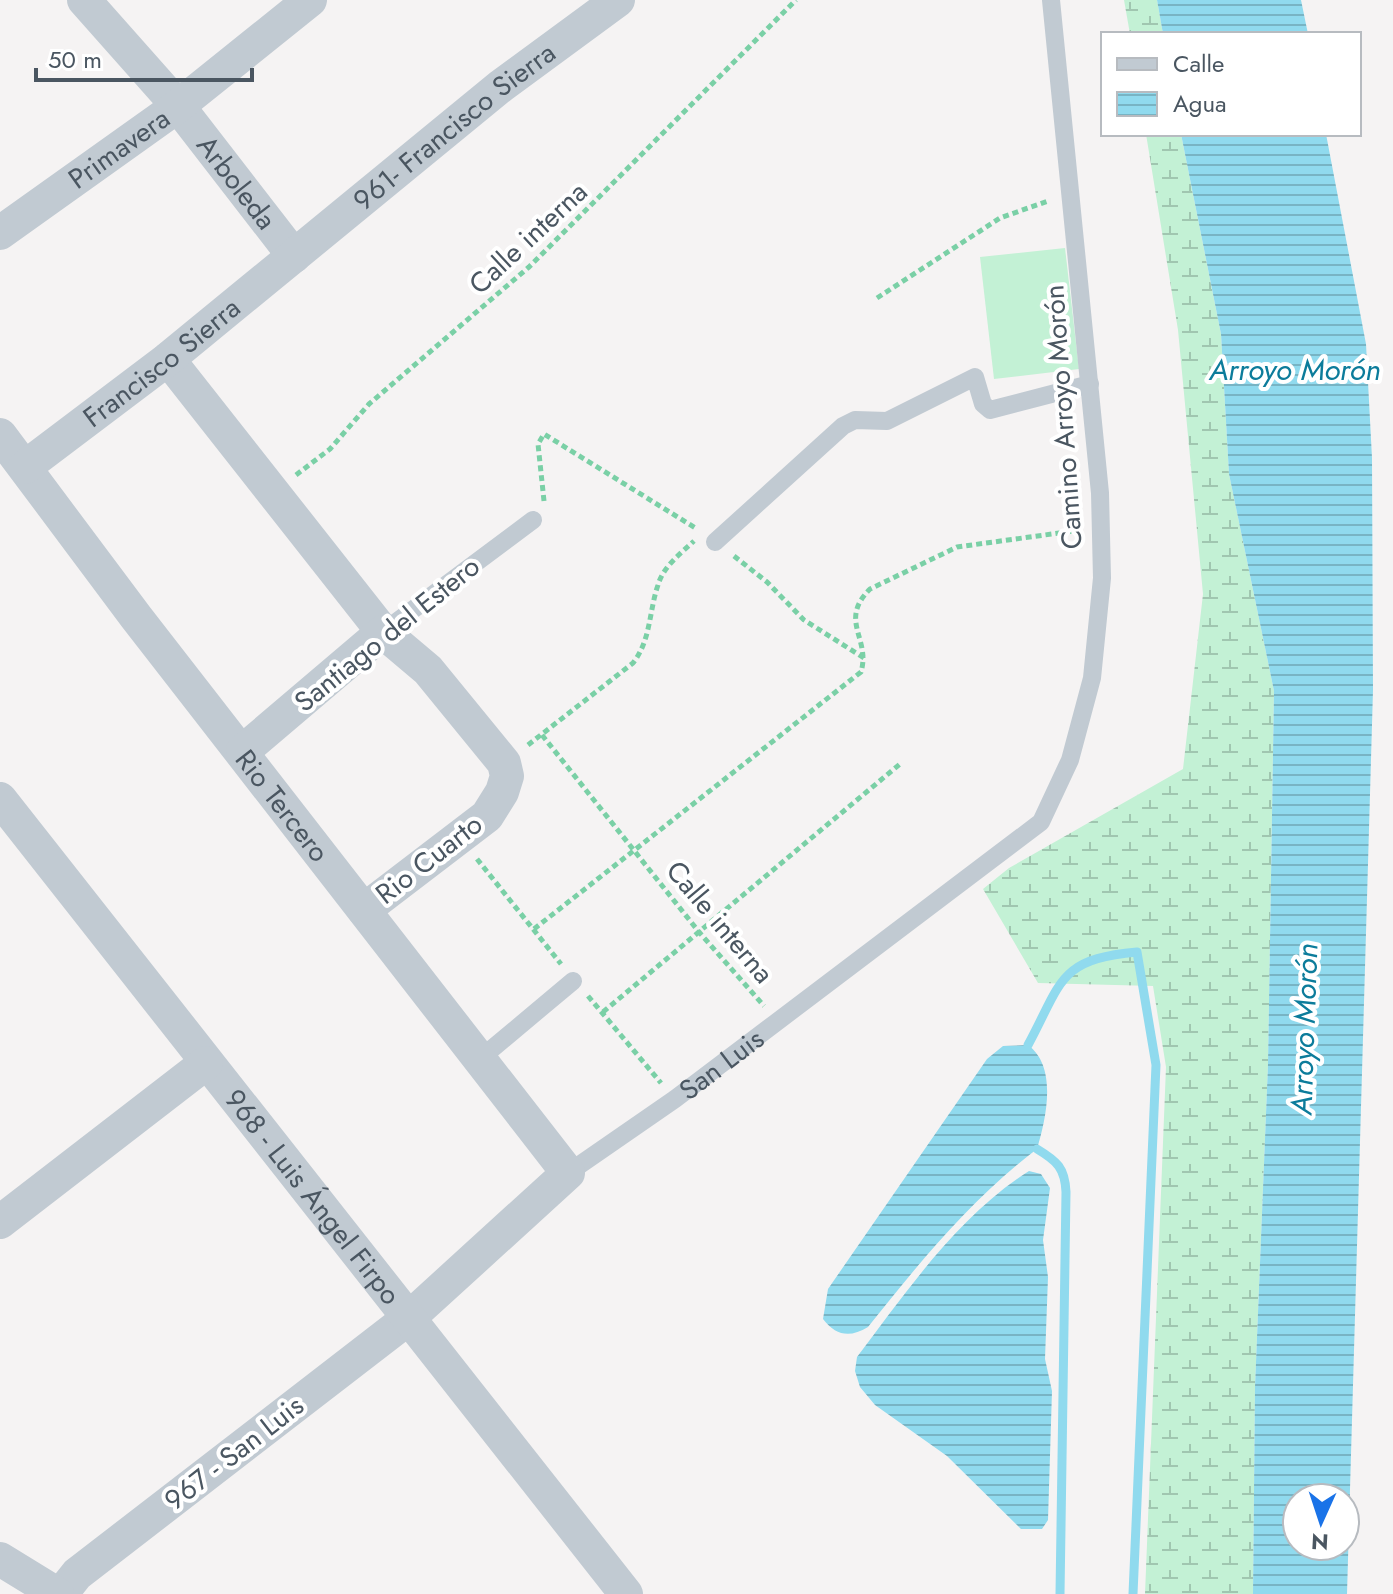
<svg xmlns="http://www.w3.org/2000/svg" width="1393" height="1594" viewBox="0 0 1393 1594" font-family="Jost,sans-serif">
<defs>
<pattern id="wetland-marsh" width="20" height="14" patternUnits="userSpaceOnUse" patternTransform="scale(2)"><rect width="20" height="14" fill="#c3f1d5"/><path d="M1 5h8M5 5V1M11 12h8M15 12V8" fill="none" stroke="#a0c6b0"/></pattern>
<pattern id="water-rules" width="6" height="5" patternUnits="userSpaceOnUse" patternTransform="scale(2)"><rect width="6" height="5" fill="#90daee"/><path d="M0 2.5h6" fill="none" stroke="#78b4c4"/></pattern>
</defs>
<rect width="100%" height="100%" fill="#f5f3f3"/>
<g fill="url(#wetland-marsh)">
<polygon points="1124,0 1157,0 1163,34 1130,34"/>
<polygon points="1146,134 1181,134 1221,334 1229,474 1274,691 1268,1064 1255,1387 1253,1594 1145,1594 1166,1067 1153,986 1038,983 983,889 1009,868 1183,769 1203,594 1178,330"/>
</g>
<polygon fill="#c3f1d5" points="1065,248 1079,369 994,379 980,257"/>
<g fill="url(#water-rules)" fill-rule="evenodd">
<polygon points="1157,0 1301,0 1308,34 1163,34"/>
<path d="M1181 134H1326L1366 344 1372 458 1373 690 1347 1594H1253L1255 1387 1268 1064 1274 691 1229 474 1221 334ZM1345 1498V1546H1297V1498Z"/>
<path d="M1028 1045C1058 1067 1046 1119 1037 1149 972 1198 919 1263 868 1327 850 1338 836 1336 823 1319L828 1289 987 1059 1003 1046Z"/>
<path d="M1029 1171 1041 1174 1050 1188 1043 1240 1048 1277 1045 1359 1052 1391 1048 1520 1042 1529H1021L947 1456 875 1405 860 1387 855 1371 857 1357C907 1291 958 1216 1029 1171Z"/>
</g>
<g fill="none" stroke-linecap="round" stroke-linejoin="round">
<g stroke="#90daee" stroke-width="9">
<path d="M1028 1045C1062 982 1058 959 1137 952L1156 1065 1133 1594"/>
<path d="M1037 1149C1057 1161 1065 1168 1066 1192L1060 1594"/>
</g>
<g stroke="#7ad0a6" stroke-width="5" stroke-dasharray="6 4" stroke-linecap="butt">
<polyline points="877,298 1000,218 1048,201"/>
<polyline points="296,475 330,449 369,404 529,267 796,0"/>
<polyline points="544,501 538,444 544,434 697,529"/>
<polyline points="734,556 767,582 804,620 864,658"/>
<polyline points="542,735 699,932 764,1006"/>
<path d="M528 745 633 663C651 640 649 611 658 585 663 567 680 554 694 541"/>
<polyline points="477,859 561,964"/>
<path d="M534 929 861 672C871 638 838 621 870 589L957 547 1081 530"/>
<polyline points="588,996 661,1083"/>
<polyline points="603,1012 900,764"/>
</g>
<g stroke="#c1cad2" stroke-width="18">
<polyline points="715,542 843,426 855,420 887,421 975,377 983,404 990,410 1090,384"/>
<polyline points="383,632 533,520"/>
<polyline points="481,1058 573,981"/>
<path id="s1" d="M568 1173 675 1099 1041 822 1070 760 1092 678 1102 578 1100 493 1051 0"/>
</g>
<g stroke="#c1cad2" stroke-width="34">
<path id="s2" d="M84 0 178 106 294 256"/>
<path id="s3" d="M0 233 178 106 310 0"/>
<polyline points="168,359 383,632 428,670 504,763 507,776 502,792 487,816 364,910"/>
<path id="s4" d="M0 435 136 617 568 1173 410 1317 77 1574 61 1594"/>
<path id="s5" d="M25 467 168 359 501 86 618 0"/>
<polyline points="243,751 383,632"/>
<path id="s6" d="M0 799 626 1594"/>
<polyline points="0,1222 206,1063"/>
<polyline points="0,1559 57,1594"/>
</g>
</g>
<g text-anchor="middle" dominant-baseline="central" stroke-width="8" stroke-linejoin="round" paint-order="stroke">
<g font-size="28" fill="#4a5661" stroke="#fff">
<text stroke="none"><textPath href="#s5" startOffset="548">961- Francisco Sierra</textPath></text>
<text stroke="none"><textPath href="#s3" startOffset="146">Primavera</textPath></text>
<text stroke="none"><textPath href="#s2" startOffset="238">Arboleda</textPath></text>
<text transform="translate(528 238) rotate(-43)">Calle interna</text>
<text stroke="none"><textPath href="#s5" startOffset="172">Francisco Sierra</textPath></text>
<text transform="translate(1063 417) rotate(-94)">Camino Arroyo Morón</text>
<text transform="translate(387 634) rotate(-39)">Santiago del Estero</text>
<text stroke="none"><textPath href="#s4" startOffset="466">Rio Tercero</textPath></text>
<text transform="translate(429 859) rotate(-38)">Rio Cuarto</text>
<text transform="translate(720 922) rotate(50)">Calle interna</text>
<text stroke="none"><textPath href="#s1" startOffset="188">San Luis</textPath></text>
<text stroke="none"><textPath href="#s6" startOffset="506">968 - Luis Ángel Firpo</textPath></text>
<text transform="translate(234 1453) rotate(-38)">967 - San Luis</text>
</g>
<g font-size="30" font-style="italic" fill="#0c7c9b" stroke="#fff">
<text x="1295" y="369">Arroyo Morón</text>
<text transform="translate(1304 1029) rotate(-88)">Arroyo Morón</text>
</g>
</g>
<rect x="1101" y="32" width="260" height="104" fill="#ffffff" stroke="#b7bbc0" stroke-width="2"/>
<rect x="1117" y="58" width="40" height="12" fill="#c1cad2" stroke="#b7bbc0" stroke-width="2"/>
<text x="1173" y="72" font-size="24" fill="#4a5661">Calle</text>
<rect x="1117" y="92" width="40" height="24" fill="url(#water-rules)" stroke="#b7bbc0" stroke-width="2"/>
<text x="1173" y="112" font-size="24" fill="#4a5661">Agua</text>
<g transform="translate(1321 1522) rotate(183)"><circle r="38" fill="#ffffff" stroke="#b7bbc0" stroke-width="2"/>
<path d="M0-6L14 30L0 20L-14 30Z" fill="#1a73e8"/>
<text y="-12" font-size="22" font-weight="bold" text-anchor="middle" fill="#4a5661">N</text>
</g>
<path d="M36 68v12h216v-12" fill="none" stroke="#4a5661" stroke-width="4"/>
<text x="48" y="68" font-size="24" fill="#4a5661" stroke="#ffffff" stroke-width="6" paint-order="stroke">50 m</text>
</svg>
